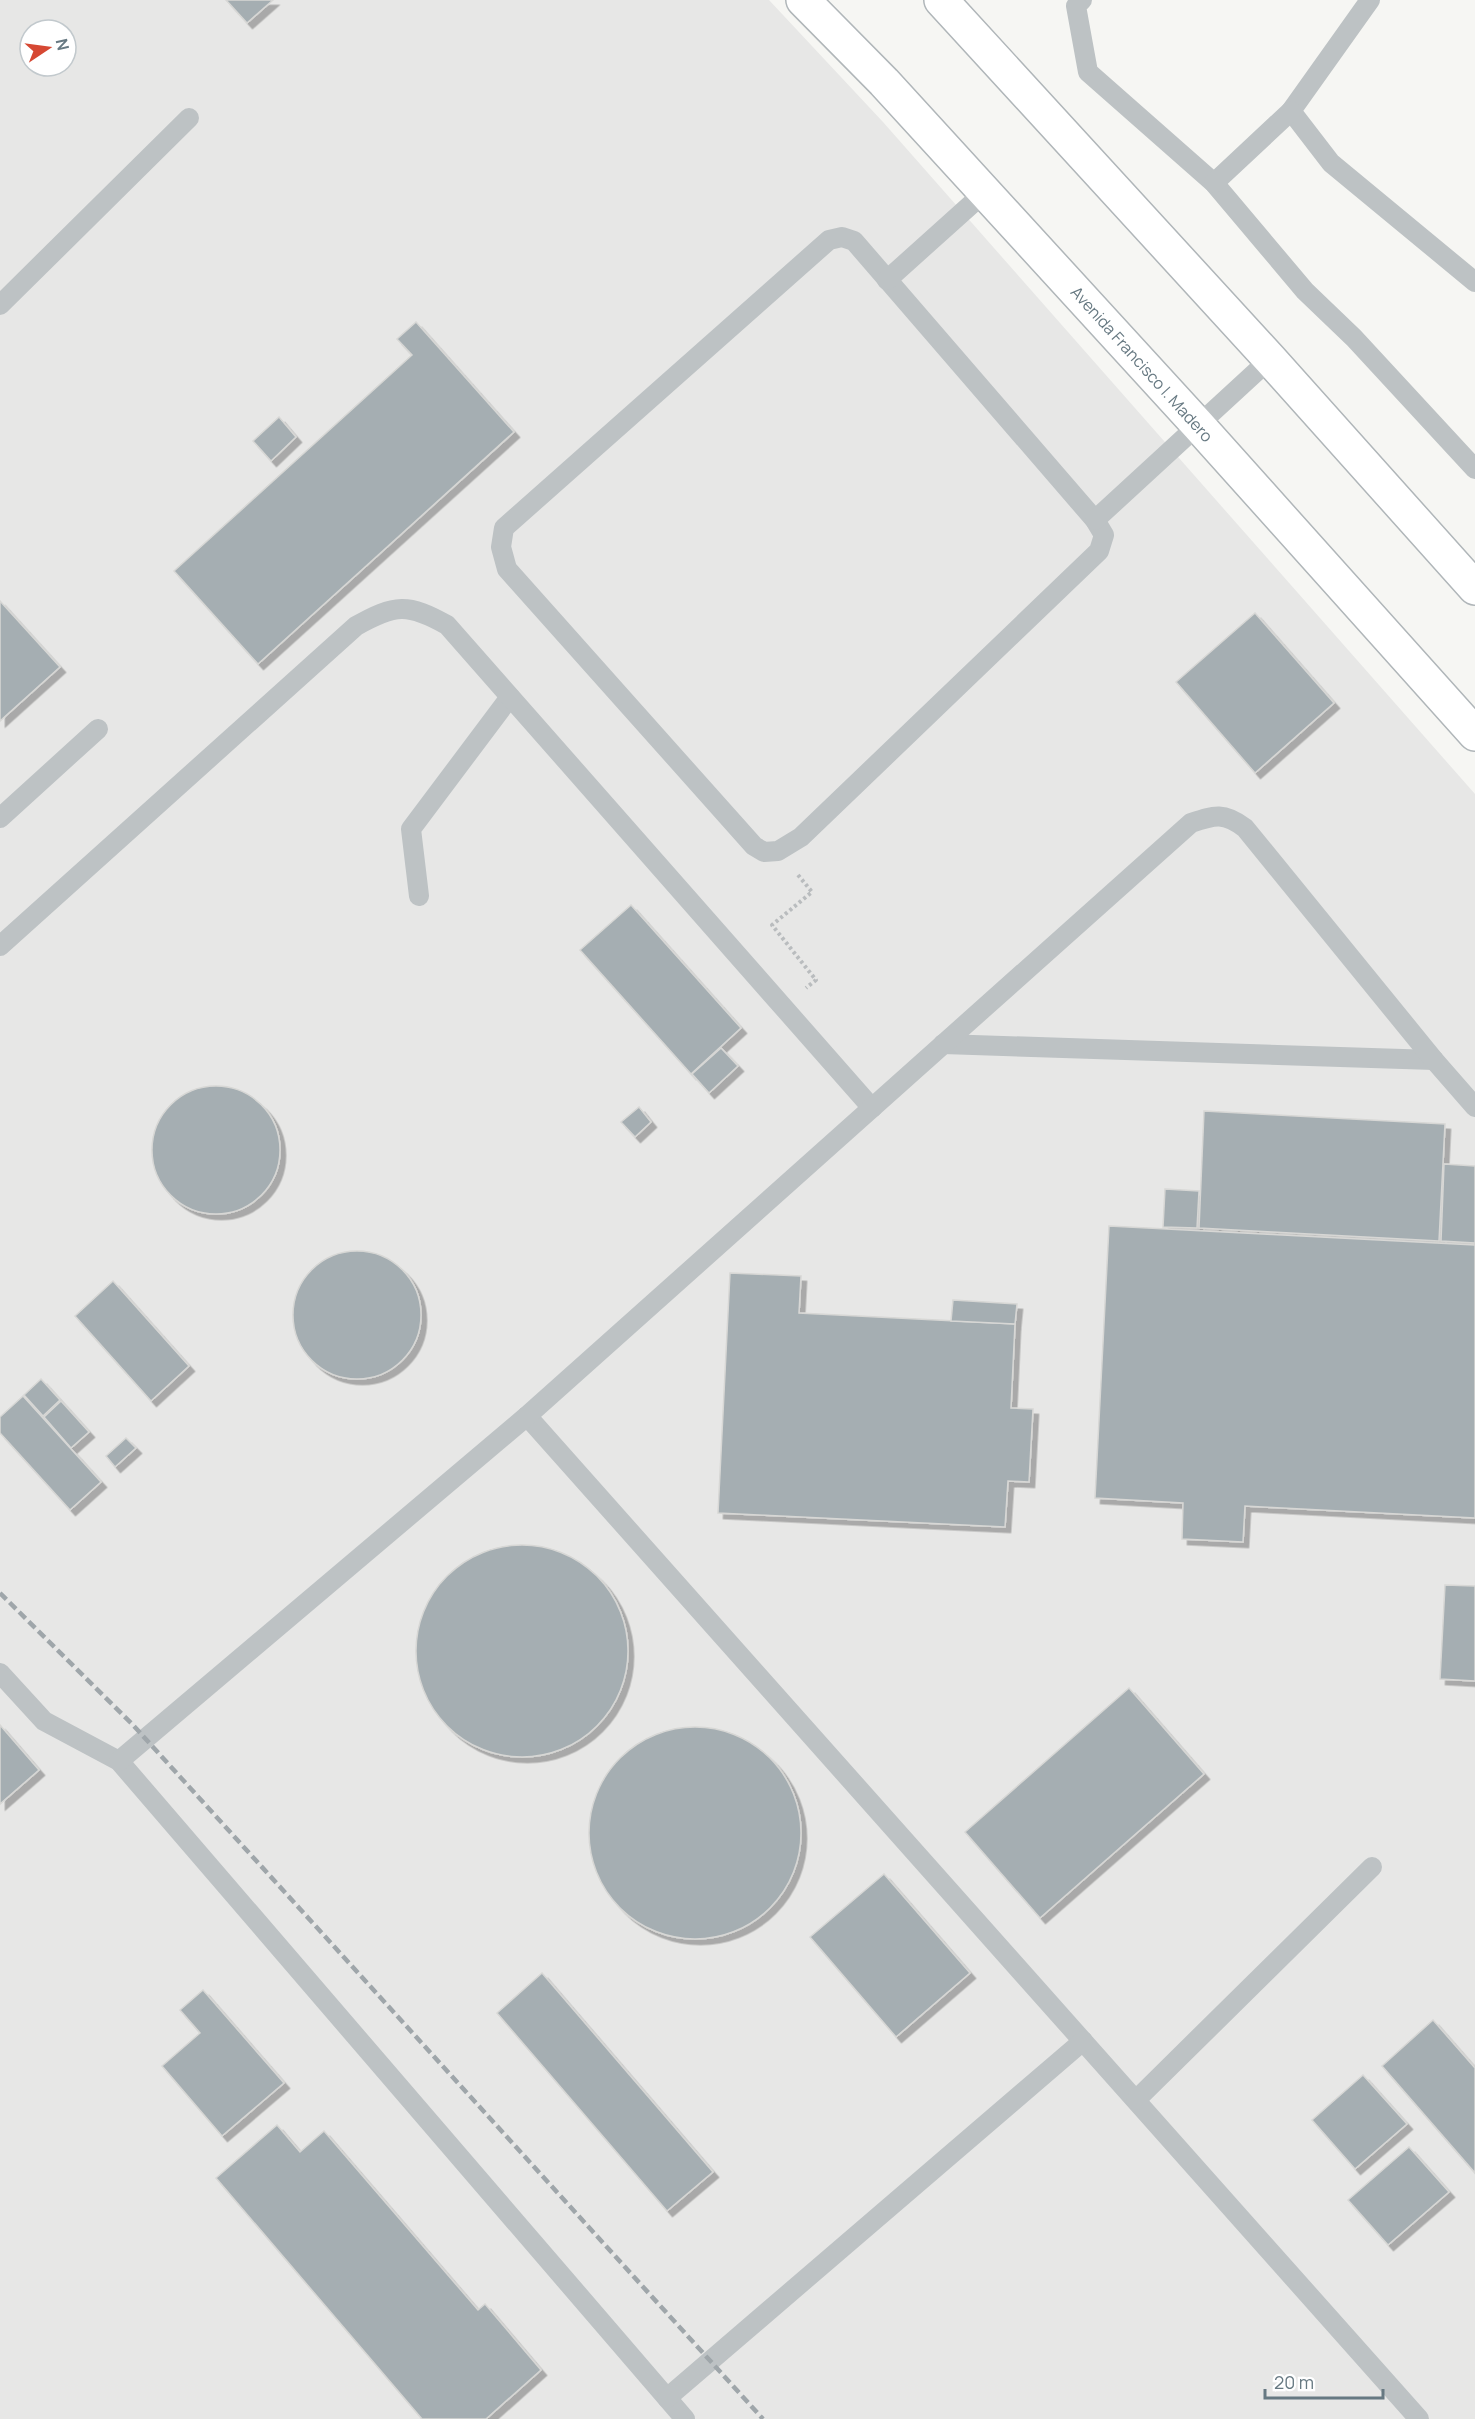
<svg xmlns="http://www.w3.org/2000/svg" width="1475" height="2419" viewBox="0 0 1475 2419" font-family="Manrope,sans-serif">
<defs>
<filter id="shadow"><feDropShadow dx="5.5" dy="5.5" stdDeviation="0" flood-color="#0004"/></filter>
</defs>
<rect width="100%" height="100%" fill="#f6f6f3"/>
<path fill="#e7e7e6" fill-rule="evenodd" d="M0 0H769L883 122 1475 794V2419H0ZM30 30H66V66H30Z"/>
<g fill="#a5aeb2" stroke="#d7d7d5" stroke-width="1.5" filter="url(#shadow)">
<polygon points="226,0 273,0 247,23"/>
<polygon points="416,322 514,432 258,664 174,571 412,355 397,339"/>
<polygon points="279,417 296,437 271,461 253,441"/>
<polygon points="0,601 60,667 0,721"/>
<polygon points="1255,613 1334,703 1255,773 1176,682"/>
<polygon points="631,905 741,1028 691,1074 580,950"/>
<polygon points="721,1048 738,1066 709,1093 692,1074"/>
<circle cx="216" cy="1150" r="64"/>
<polygon points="639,1107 651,1122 635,1137 621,1122"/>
<polygon points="1204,1111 1445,1124 1439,1241 1199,1228"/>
<polygon points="1444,1164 1475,1166 1475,1243 1441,1241"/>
<polygon points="1165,1189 1199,1191 1197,1228 1163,1227"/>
<polygon points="1109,1226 1475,1245 1475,1518 1245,1506 1243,1542 1182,1539 1183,1503 1095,1498"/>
<circle cx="357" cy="1315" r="64"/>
<polygon points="730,1273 801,1276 799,1313 1015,1324 1011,1408 1033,1409 1029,1482 1008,1481 1005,1527 718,1513"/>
<polygon points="113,1281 189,1366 151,1401 75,1316"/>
<polygon points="953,1300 1017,1304 1015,1324 951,1321"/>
<polygon points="41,1379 60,1400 43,1416 24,1395"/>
<polygon points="23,1396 101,1482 70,1510 0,1433 0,1417"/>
<polygon points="61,1401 89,1432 71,1448 44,1417"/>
<polygon points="126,1438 136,1448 115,1467 106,1456"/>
<circle cx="522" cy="1651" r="106"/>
<polygon points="1445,1585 1475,1586 1475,1681 1440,1679"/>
<polygon points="1129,1688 1204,1774 1040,1918 965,1832"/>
<polygon points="0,1725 39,1770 0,1804"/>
<circle cx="695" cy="1833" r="106"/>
<polygon points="884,1874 970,1973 896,2037 810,1937"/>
<polygon points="542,1973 713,2172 667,2211 497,2013"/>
<polygon points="203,1990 284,2083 222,2136 162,2066 200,2033 180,2010"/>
<polygon points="1433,2020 1475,2068 1475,2173 1382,2066"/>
<polygon points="1363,2075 1407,2124 1355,2169 1312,2120"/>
<polygon points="277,2125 300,2152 324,2131 478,2310 485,2304 541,2370 486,2419 422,2419 216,2178"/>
<polygon points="1409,2147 1449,2192 1388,2245 1348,2200"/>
</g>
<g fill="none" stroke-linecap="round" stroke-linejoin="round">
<defs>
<g id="primary">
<polyline points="803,0 884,82 1198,425 1475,734"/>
<polyline points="941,0 1270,359 1475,588"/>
</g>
</defs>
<use href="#primary" stroke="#b0b6b9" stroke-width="36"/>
<polyline stroke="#b9bcbe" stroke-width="4" stroke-dasharray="3 3" stroke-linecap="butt" points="798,875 812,892 772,925 816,980 806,988"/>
<g stroke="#bdc2c4" stroke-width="20">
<polyline points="1082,0 1076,6 1088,72 1214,183 1305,291 1354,338 1475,469"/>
<polyline points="1370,0 1291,111 1331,163 1475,282"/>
<polyline points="1214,183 1291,111"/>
<polygon points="842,237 854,241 1095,520 1104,535 1099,551 801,837 778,851 764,852 754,846 507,569 501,547 504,528 829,240"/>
<polyline points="887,280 985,192"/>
<polyline points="0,305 189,118"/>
<polyline points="1095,520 1270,359"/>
<polyline points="0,818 98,729"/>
<polyline points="419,896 411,829 510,697"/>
<path d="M0 946 356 626C395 604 408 603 447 625L872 1108"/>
<polyline points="943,1044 1434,1060"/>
<polyline points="527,1416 1419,2419"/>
<polyline points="0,1673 44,1721 119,1761 685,2419"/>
<path d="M119 1761 527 1416 1191 823C1215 815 1224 812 1245 828L1434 1060 1475 1107"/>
<polyline points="1136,2100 1372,1867"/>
<polyline points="667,2398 1083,2041"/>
</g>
<use href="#primary" stroke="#fff" stroke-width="33"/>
<polyline stroke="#9fa6aa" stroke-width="4.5" stroke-dasharray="9 4.5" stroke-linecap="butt" points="0,1593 133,1725 763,2419"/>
</g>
<g text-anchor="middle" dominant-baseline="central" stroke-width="6" stroke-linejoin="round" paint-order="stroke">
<g font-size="16" fill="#677982" stroke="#fff">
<text transform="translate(1142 364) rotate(48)">Avenida Francisco I. Madero</text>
</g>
</g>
<g transform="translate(48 48) rotate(77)"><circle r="28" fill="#ffffff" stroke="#c2c9cd" stroke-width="1.5"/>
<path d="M0-4.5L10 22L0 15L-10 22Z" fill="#d64833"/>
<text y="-9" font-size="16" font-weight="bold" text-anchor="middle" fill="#677982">N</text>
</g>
<path d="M1265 2389v9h118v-9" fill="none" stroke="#677982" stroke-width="3"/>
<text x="1274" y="2389" font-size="18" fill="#677982" stroke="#ffffff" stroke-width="4.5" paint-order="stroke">20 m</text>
</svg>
